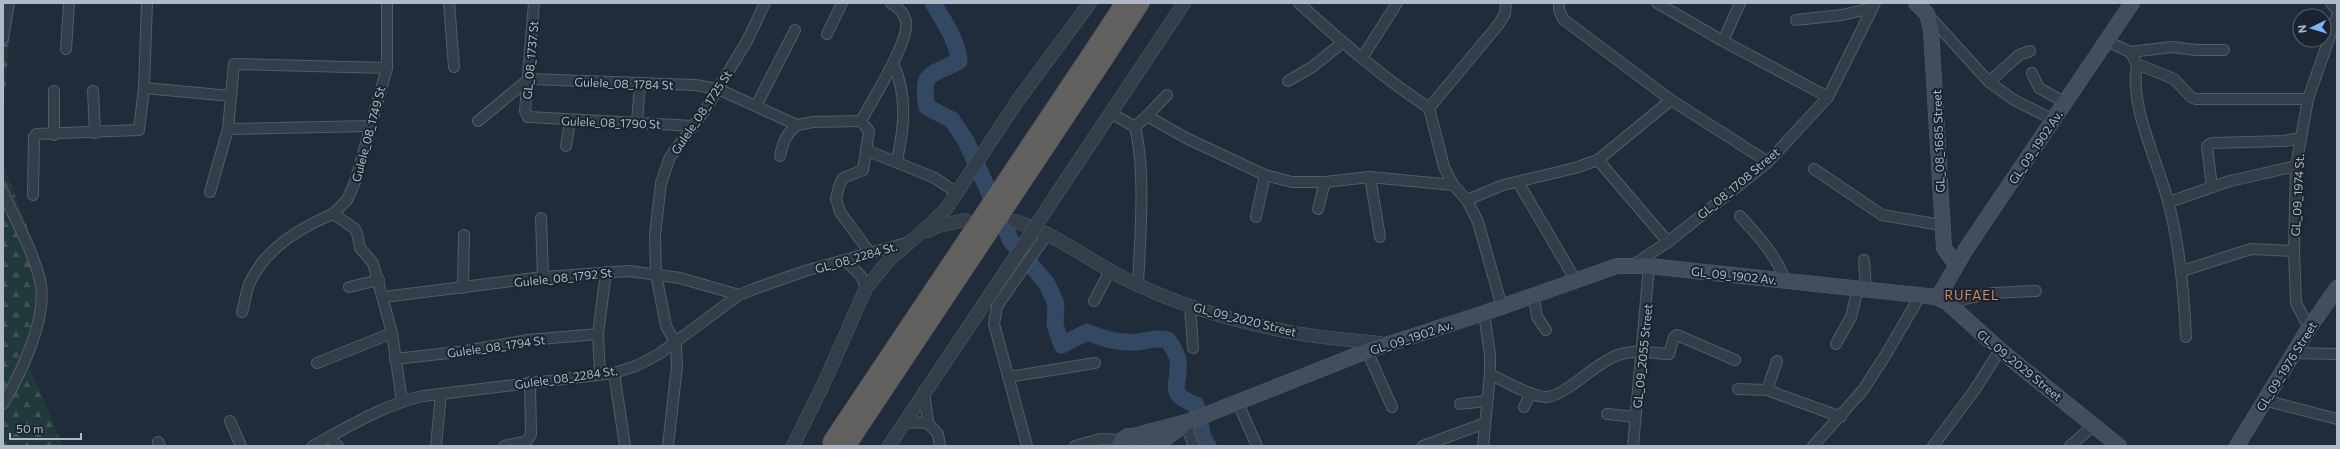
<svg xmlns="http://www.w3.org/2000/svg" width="2340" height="449" viewBox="0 0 2340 449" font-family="Commissioner,sans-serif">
<defs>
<pattern id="forest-firs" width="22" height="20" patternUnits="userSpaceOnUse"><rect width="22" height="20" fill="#22393b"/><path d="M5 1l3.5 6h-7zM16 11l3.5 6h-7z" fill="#405456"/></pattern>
</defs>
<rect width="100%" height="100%" fill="#202c3a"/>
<g fill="url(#forest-firs)">
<polygon points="3,3 12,3 3,118"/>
<polygon points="3,164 47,278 24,354 63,446 3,446"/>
</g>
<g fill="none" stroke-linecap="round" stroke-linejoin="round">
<path stroke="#334862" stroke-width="17" d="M933 3C944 22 957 39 959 61 932 76 920 70 927 107L952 120 966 141 1011 241 1047 284 1056 304 1055 325 1062 345 1087 332C1104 339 1118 343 1137 342 1150 341 1152 337 1168 340 1171 345 1177 353 1178 360 1181 385 1164 393 1196 405L1203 438 1208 446"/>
<defs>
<g id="minor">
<polyline points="387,3 387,68 355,182 347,200 333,214 354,228 357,233 360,248 373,263 392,333 402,401"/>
<polyline points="449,3 454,67"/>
<polyline points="534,3 525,111 528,117 694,126"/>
<path d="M1299 3C1340 41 1382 77 1429 108L1444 167 1453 185 1467 200 1478 222 1502 307"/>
<polyline points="1559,3 1559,10 1563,19 1671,100 1768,162"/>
<polyline points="1657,3 1723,41 1828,97"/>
<polyline points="2331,3 2337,10"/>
<polyline points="1930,17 1989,82 2014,100 2054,120"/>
<polyline points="1796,20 1842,15 1872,8"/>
<polyline points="827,34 842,3"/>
<polyline points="3,39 9,3"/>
<polyline points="1723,41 1740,3"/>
<polyline points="2107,41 2130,52 2137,64 2174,79 2191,97 2196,99 2308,99"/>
<polyline points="66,49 69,3"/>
<polyline points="2130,52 2172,47 2196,50 2224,50"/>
<polyline points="1362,58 1397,3"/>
<path d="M893 63C908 96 904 127 897 161"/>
<path d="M2137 64C2129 106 2157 159 2168 201 2180 246 2184 292 2186 337"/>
<polyline points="2032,73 2039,88 2066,103"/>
<polyline points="529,79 695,85 718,89 797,125 813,122 861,121"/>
<polyline points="1288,81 1312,67 1342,43"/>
<polyline points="1989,82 2019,55 2030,51"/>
<polyline points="144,88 231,96"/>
<polyline points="93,91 95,133"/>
<polyline points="1167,95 1147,116 1188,139 1265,175 1292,182 1325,182 1370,177 1453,185"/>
<polyline points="756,106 795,30"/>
<polyline points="1429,108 1498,25 1505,14 1506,3"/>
<polyline points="1111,113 1135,127"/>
<polyline points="478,121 529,79"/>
<polyline points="861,121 869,131 863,170 843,178 839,186 836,199 840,212 870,253"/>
<path d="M861 121C871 102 910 41 906 21 904 14 898 7 891 3"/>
<polyline points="637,122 640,84"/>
<polyline points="228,129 369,126"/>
<polyline points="54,135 54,91"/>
<polyline points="566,146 570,121"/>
<polyline points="866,150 935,178 957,193"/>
<path d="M780 156C783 142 786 134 797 125"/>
<polyline points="1598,160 1668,242"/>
<polyline points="1814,169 1882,215 1941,225"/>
<polyline points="1370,177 1380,237"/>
<polyline points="1518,182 1576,281"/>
<polyline points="2212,187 2207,146 2212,143 2284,141 2301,138"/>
<path d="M3 192C16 221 32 249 40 280 49 316 21 373 3 404"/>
<polyline points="210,192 228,129 234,64 387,68"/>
<polyline points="33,195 34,137 36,134 139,130 144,88 147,3"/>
<polyline points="1467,200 1503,185 1575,168 1598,160 1671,100"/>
<polyline points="2169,202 2230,181 2296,166"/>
<polyline points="1318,209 1325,182"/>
<path d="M1740 216C1758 236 1776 255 1785 280"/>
<polyline points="1256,217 1265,175"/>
<polyline points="541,218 543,277"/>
<polyline points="1864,260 1866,288"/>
<polyline points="846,261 861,276 866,288"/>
<polyline points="1633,265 1668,242 1768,162 1828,97 1875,3"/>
<polyline points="2182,271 2251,249 2294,251"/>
<path d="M1138 285C1140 239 1146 172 1135 127L1147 116"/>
<polyline points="349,287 379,280"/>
<polyline points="463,288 464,235"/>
<polyline points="1534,296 1537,317 1546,330"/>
<polyline points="384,297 543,277 629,271 680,278 739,295"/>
<polyline points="1094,301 1110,271"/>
<polyline points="1948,303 1992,293 2036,291"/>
<polyline points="1190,306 1193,348"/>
<path d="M242 312C245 302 246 291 250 282 266 248 299 228 333 214"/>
<polyline points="2309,328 2296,303 2294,251 2296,166 2308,99 2337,16"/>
<polyline points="1836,344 1851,317 1858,288"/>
<polyline points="1367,351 1392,407"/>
<polyline points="2293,353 2337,354"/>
<polyline points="395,359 466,351 528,340 598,334"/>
<polyline points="1777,361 1767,390 1841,417"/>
<polyline points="317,363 392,333"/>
<polyline points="614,373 625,446"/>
<polyline points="600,374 598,334 606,272"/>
<path d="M1490 374C1504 381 1531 397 1547 397 1567 395 1596 362 1618 355 1636 349 1651 353 1669 354L1674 337 1677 335 1735 360"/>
<polyline points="1008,377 1095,363"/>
<polyline points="1738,389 1767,390"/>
<polyline points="924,391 928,423"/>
<polyline points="2264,400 2337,419"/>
<polyline points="1237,401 1257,446"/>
<polyline points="1460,404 1486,401"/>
<polyline points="1524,407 1531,393"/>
<polyline points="1607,414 1635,417"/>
<polyline points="230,421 241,446"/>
<polyline points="1190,421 1188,431 1194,446"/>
<polyline points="904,422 928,423 938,434 940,446"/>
<polyline points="329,437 338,446"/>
<polyline points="158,442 160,446"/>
<path d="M313 446C348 427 383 405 423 396L614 373 636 366 659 354 739 295 754 289 805 271 906 243"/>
<polyline points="436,446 441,394"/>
<polyline points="504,446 527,441 531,434 530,382"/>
<polyline points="668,446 677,366 676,344 666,326 656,274 655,235 661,183 670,157 705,110 747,41 765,3"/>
<polyline points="1027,446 994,324 997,306 1048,233"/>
<polyline points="1075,446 1100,439 1122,440"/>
<polyline points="1423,446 1485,423"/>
<polyline points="1483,446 1490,374 1490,355 1484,313"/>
<polyline points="1633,446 1649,266"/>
<polyline points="1813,446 1863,390 1885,356 1920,296"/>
<polyline points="1933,446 1974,391 2000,350"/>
<polyline points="2070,446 2094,425"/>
</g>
<g id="tertiary">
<polyline points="1056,195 1184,3"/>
<path d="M1014 221C1059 234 1095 266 1138 285 1184 307 1235 321 1285 331 1318 338 1354 340 1387 344"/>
<polyline points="929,231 938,226 965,220"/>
<polyline points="793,446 825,381 866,288 890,259 932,223 946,209 1018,100 1090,3"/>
<polyline points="889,446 1010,265"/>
</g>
<g id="secondary">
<polyline points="1916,3 1927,14 1931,30 1944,248 1956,265"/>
<polyline points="1936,297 1948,303 2000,350 2119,446"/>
<polyline points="1133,436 1190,421 1367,351 1484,313 1617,266 1649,266 1936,297 1940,294 1966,249 2132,3"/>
<polyline points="1119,446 1122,440 1128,436 1140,438 1143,446"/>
<polyline points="1155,446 1181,427"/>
<polyline points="2237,446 2309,328 2337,288"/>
</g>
<g id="trunk">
<polyline points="1095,47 1124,3"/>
<polyline points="1106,57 1141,3"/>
</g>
</defs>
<use href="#minor" stroke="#525c68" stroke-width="12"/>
<use href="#tertiary" stroke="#525c68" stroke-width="14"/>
<use href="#secondary" stroke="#525c68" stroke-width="16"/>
<use href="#trunk" stroke="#3f4955" stroke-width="18"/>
<use href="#minor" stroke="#343e4a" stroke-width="10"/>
<use href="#tertiary" stroke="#343e4a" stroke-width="13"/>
<use href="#secondary" stroke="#424d5d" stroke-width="15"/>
<use href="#trunk" stroke="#62605e" stroke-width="17"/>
<defs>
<polyline id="tertiary-bridge" points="1010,265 1056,195"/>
<g id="trunk-bridge">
<polyline points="831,442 1095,47"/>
<polyline points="847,446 1106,57"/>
</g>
</defs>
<use href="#tertiary-bridge" stroke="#525c68" stroke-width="14" stroke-linecap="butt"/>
<use href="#trunk-bridge" stroke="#3f4955" stroke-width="18" stroke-linecap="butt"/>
<use href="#tertiary-bridge" stroke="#343e4a" stroke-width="13"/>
<use href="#trunk-bridge" stroke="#62605e" stroke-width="17"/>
</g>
<g text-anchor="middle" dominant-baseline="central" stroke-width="4" stroke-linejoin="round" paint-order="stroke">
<g font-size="12" fill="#afb9c7" stroke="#1a232f">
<text transform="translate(530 60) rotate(-85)">GL_08_1737 St</text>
<text transform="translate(624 83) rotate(2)">Gulele_08_1784 St</text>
<text transform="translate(701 112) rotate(-56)">Gulele_08_1725 St</text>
<text transform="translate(611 122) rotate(2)">Gulele_08_1790 St</text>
<text transform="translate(368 134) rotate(-75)">Gulele_08_1749 St</text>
<text transform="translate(1938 141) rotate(-92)">GL_08_1685 Street</text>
<text transform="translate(2035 147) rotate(-56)">GL_09_1902 Av.</text>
<text transform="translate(1738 183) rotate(-40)">GL_08_1708 Street</text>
<text transform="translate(2297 195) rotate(-87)">GL_09_1974 St.</text>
<text transform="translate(856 257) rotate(-16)">GL_08_2284 St.</text>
<text transform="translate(1734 275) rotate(6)">GL_09_1902 Av.</text>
<text transform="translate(563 277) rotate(-6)">Gulele_08_1792 St</text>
<text transform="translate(1245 319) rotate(14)">GL_09_2020 Street</text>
<text transform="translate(1411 337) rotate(-18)">GL_09_1902 Av.</text>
<text transform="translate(496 346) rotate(-8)">Gulele_08_1794 St</text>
<text transform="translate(1642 356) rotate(-84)">GL_09_2055 Street</text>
<text transform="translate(2020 365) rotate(39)">GL_09_2029 Street</text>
<text transform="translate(2286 366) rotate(-58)">GL_09_1976 Street</text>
<text transform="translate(566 377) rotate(-8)">Gulele_08_2284 St.</text>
</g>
<g font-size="13" letter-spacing="1" fill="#d78b59" stroke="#1a232f">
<text x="1972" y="295">RUFAEL</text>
</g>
</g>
<rect width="2340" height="449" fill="none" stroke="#afb9c7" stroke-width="8"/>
<g transform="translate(2312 28) rotate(265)"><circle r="19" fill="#1a232f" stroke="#565f6c"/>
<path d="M0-3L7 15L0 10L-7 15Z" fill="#7fb4fb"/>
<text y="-6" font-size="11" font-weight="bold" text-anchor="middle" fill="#afb9c7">N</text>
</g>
<path d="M10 433v6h71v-6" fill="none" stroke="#afb9c7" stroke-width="2"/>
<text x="16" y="433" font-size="12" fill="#afb9c7" stroke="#1a232f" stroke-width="3" paint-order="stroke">50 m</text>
</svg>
